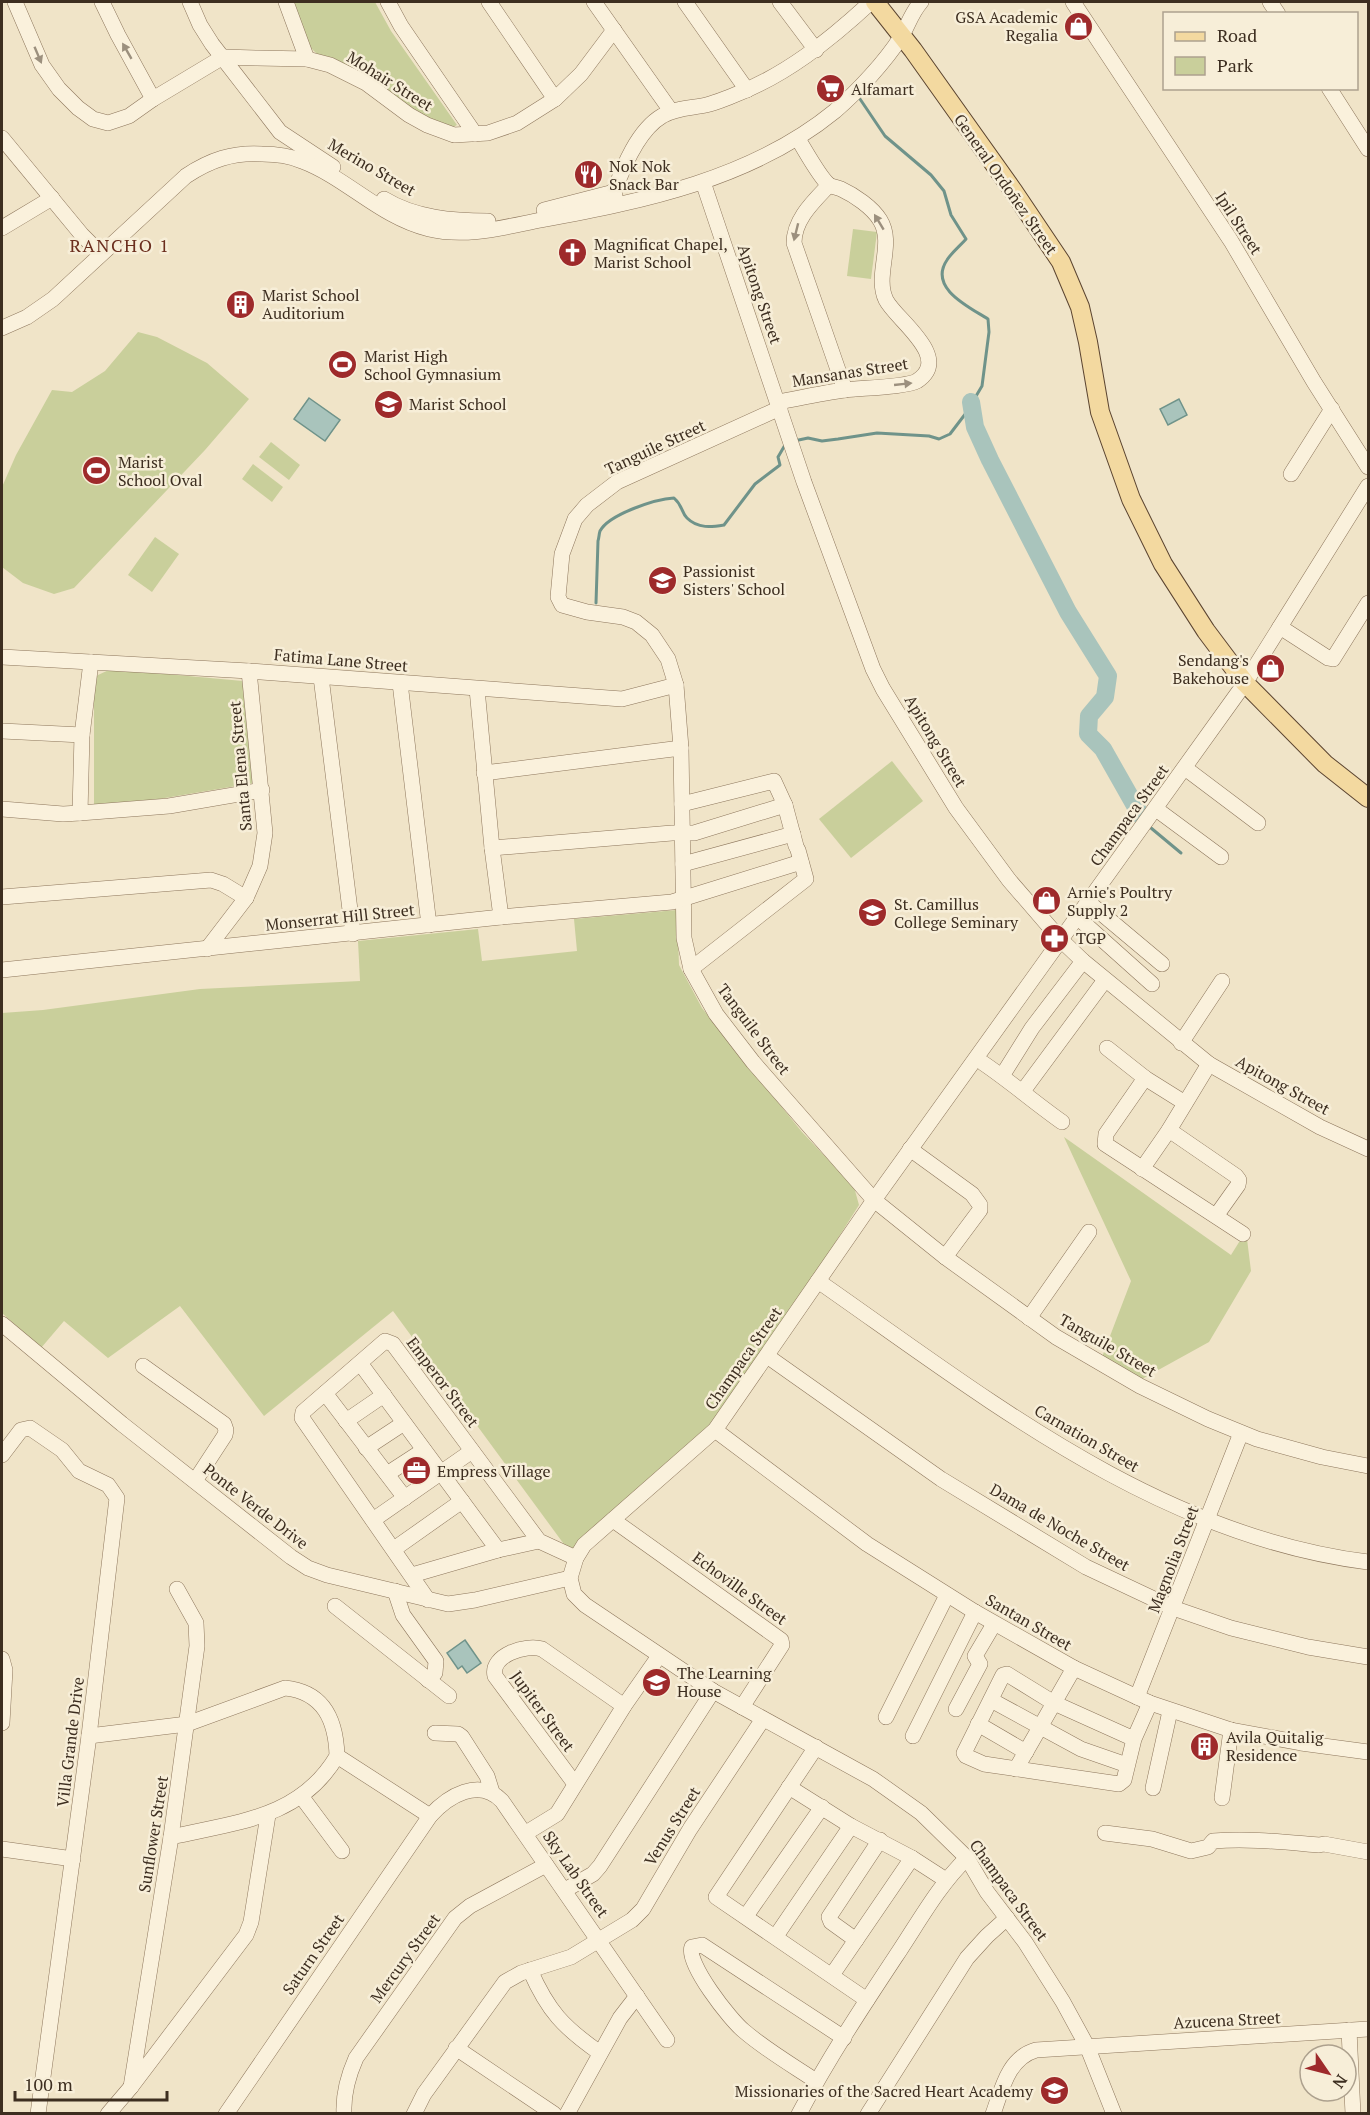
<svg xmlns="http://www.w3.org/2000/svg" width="1370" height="2115" viewBox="0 0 1370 2115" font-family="'PT Serif',serif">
<rect width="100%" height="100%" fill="#f0e4c8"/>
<g fill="#c9cf9b">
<polygon points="292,2 375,2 391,31 457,125 451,128 410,109 320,57 309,46"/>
<polygon points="853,229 877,232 871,279 847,276"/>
<polygon points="138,332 157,337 207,363 249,399 205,450 74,588 54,594 23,583 2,567 2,487 16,455 52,390 72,392 105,371"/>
<polygon points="271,442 300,465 289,480 259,457"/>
<polygon points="253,464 283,487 272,502 242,479"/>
<polygon points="155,537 179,554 152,592 128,575"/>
<polygon points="111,669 243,681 254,783 141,802 94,805 94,680 98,675"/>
<polygon points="892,761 923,801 851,858 819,819"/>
<polygon points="677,910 679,965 702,1008 802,1132 854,1187 859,1205 814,1276 706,1431 599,1522 574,1551 566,1547 393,1311 264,1416 180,1306 108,1358 64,1321 41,1348 2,1313 2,1013 43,1010 200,989 360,981 358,941 478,929 482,961 577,951 574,919"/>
<polygon points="1064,1137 1231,1255 1246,1231 1251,1271 1209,1342 1142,1379 1102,1357 1131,1281"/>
</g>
<g fill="#a9c4bc" stroke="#6f938a" stroke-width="1.5">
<polygon points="309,398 340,420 325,441 294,419"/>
<polygon points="1179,399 1187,415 1168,425 1160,409"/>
<polygon points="465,1640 481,1663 467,1673 462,1666 458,1669 447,1653"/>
</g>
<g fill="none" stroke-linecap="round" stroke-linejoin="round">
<g stroke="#6f938a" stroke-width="3">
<path d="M794 441 808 438 822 441 838 439 877 433 929 436 939 439 950 434 966 413 982 386 989 332 988 319C969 307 928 288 947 260 952 252 960 246 966 239L951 215 944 191 931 175 885 136 860 99"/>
<path d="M596 603 598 541C599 538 599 534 600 531 609 514 656 499 674 498 683 506 681 512 687 518 698 529 712 527 724 525L755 484 780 465 778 457 785 445"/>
<polyline points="1151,828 1181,853"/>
</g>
<polyline stroke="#a9c4bc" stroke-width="18" points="971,402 975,427 990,460 1068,612 1108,676 1105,697 1089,716 1088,734 1103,749 1141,816"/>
<defs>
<g id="minor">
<polyline points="15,2 42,65 59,89 78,108 93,119 108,123 129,116 153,99 223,57 257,58 307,59 330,65 366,83 409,115 427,125 454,135 488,133 517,123 555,99 581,74 614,30"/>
<polyline points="102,2 118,35 153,99"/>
<polyline points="190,2 200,25 212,44 280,132 333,167"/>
<polyline points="286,2 307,59"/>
<polyline points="388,2 401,26 475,134"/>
<polyline points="489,2 555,99"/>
<polyline points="594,2 671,111"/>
<polyline points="685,2 747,90"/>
<polyline points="780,2 816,50"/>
<polyline points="1073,2 1231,241 1314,382 1368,467"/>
<polyline points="1270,2 1278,14"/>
<polyline points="1329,88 1368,149"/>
<polyline points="2,138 82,235 101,254"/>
<polyline points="703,182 804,482 873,669 883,689 956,808 1009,880 1060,939 1083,961 1209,1064 1320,1127 1368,1149"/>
<path d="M829 185C814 201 794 219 794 243L845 390"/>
<path d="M384 199C415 218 453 221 488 221"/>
<path d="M616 201 614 192C623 167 638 130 662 116 675 108 692 108 706 105 715 103 724 99 732 96 785 76 830 40 871 2"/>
<polyline points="544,210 614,192"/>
<polyline points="2,228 52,198"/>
<path d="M2 328 27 317 53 299 186 176C210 160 233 152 262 154 275 154 290 156 302 161 347 178 380 217 429 229 466 238 505 227 541 220 644 201 752 179 835 111 858 91 885 62 901 37 908 25 912 12 921 2"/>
<path d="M778 402C800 398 822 393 845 390 859 388 907 387 917 381 953 357 896 320 886 300 874 275 895 244 880 220 872 207 854 195 841 189 837 187 831 187 828 184 819 176 805 150 798 139"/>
<polyline points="780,408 617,482 587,505 575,519 562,554 558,597 562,605 587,612 623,617 636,622 652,635 668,659 676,685 681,748 684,938 691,969 716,1014 753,1062 874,1200 945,1257 1056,1337 1140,1386 1208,1419 1257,1439 1322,1457 1368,1466"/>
<polyline points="1291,474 1332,409"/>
<polyline points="1280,627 1328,658 1333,659 1368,603"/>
<polyline points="2,657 249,671 622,699 676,685"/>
<polyline points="321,677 353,934"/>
<polyline points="400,683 429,925"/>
<polyline points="477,689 492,848 501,917"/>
<polyline points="2,731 82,735"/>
<polyline points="1185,768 1258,823"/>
<polyline points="484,773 681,748"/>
<polyline points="682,804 774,781 785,805 796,846"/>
<polyline points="2,809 63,814 80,813 169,806 262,790"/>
<polyline points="1156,809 1221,857"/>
<polyline points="80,813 82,735 91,662"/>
<polyline points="492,848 672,833 694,833 785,805"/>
<polyline points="683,864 793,834"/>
<polyline points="2,897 211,880 223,884 246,898"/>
<polyline points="1088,902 1162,964"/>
<polyline points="1076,916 1152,984"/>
<polyline points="207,949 246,898 260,866 265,833 249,671"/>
<polyline points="691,969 806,879 798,850"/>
<polyline points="2,970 501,917 672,902 801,862"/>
<polyline points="1181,1043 1222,981"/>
<polyline points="1107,1048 1145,1078 1185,1103"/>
<path d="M983 1063C1011 1082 1035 1103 1062 1122"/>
<polyline points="1002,1076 1032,1028 1083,961"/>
<polyline points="1145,1078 1106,1134 1105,1144 1243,1234"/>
<polyline points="1023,1091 1105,980"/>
<polyline points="1169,1130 1236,1176 1239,1180 1238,1185 1216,1216"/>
<polyline points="910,1149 972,1194 980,1205 980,1210 945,1257"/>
<polyline points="1142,1169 1169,1130 1209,1064"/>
<path d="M818 1281C986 1398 1158 1536 1368 1562"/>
<polyline points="1029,1318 1089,1232"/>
<polyline points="2,1324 122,1424 291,1557 308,1568 327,1575 448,1604 475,1600 570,1578"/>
<polyline points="767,1356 941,1479 1086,1567 1173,1608 1231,1628 1308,1647 1368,1657"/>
<polyline points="360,1363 498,1550"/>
<polyline points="143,1366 224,1424 226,1430 225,1435 195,1481"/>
<polyline points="325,1393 405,1498"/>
<polyline points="346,1421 384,1395"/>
<polyline points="715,1430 867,1544 975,1612 1074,1668 1150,1703 1231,1730 1301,1743 1368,1752"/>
<polyline points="366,1448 404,1423"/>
<polyline points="2,1455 21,1430 30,1428 62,1450 79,1471 108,1485 117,1498 89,1736 38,2114"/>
<polyline points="387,1474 424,1450"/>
<polyline points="373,1520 472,1451"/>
<polyline points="613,1520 781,1640 782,1645 742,1707"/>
<polyline points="394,1549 462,1501"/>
<polyline points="412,1575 498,1550 539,1541"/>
<polyline points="395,1591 403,1615 436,1661 435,1673 428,1680"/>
<polyline points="428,1600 302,1418 303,1412 385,1341 393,1344 539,1541 576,1558"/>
<polyline points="335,1606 449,1696"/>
<polyline points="2,1659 5,1670 2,1723"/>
<polyline points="1137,1697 1241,1433"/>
<polyline points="991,1700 1081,1749 1127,1765"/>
<polyline points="956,1709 980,1664 975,1656 994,1624"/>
<polyline points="886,1717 947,1595"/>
<polyline points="978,1724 1026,1752"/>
<polyline points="435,1733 458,1734 462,1737 487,1776 492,1792"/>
<path d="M89 1736 187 1724 285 1688C324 1692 336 1721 337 1756 300 1819 235 1822 171 1837"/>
<polyline points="913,1736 975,1612"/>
<polyline points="1134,1739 1054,1703 1007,1674 1003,1675 964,1753 966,1756 984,1764 1119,1784 1124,1780 1134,1739 1150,1703"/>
<polyline points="816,1747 716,1897 867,2000"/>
<polyline points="337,1756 430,1816"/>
<polyline points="1016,1769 1074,1668"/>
<path d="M575 1784 495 1676C490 1655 526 1644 542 1649L624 1706"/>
<polyline points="789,1787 851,1826 912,1858 946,1880"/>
<polyline points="1153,1788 1170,1711"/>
<polyline points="301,1796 342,1851"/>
<polyline points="1222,1798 1231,1730"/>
<polyline points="526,1833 557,1814 624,1706 659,1656"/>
<path d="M1105 1833 1152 1839 1191 1851 1208 1847 1213 1841C1248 1838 1283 1842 1319 1845L1324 1844 1368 1852"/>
<polyline points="2,1849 73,1859"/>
<polyline points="565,1890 593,1874 600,1866 713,1691"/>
<polyline points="746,1916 822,1807"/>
<polyline points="776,1936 851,1826"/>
<polyline points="856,1940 831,1922 829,1917 880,1840"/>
<path d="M530 1970C548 2011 563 2027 600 2053"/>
<polyline points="832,1975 912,1858"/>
<polyline points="1349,2030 1353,2114"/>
<polyline points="456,2048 554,2114"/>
<path d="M816 2081C792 2065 766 2050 744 2031 731 2021 685 1962 692 1947L702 1945 844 2038"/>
<polyline points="131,2087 171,1837 197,1646 196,1623 177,1589"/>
<polyline points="108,2114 131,2087 246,1935 251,1922 268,1815"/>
<path d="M226 2114 430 1816C448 1796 479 1777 502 1801L667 2040"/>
<path d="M344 2114C343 2094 348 2076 356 2058L455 1918 470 1906 546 1865"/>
<polyline points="414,2114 424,2094 505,1982 521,1973 571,1957 632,1920 643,1909 690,1829 763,1719"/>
<polyline points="567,2114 620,2018 637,1996"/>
<path d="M799 2114C829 2057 865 2003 900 1950 921 1918 940 1884 967 1858"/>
<polyline points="868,2114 967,1958 987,1936 1007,1918"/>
<path d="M993 2114C1002 2089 1008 2058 1036 2050L1368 2029"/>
<polyline points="1114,2114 1087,2046 1063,2002 1025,1942 987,1892 967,1858 921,1813 873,1779 713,1691 585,1605 574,1594 570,1578 576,1558 584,1545 715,1430 874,1200 1245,683 1368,486"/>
</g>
<polyline id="major" points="875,2 913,50 1014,192 1061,262 1080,307 1088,342 1100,412 1131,499 1163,564 1206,631 1245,683 1325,764 1368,798"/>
</defs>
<use href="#minor" stroke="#8d765c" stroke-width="16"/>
<use href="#major" stroke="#5b4430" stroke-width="20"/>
<use href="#minor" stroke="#faf1dc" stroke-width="15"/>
<use href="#major" stroke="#f3d9a0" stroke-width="18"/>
</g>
<defs><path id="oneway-solid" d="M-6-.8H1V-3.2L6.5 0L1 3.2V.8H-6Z" transform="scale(1.5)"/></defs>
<g fill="#9c907e">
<use href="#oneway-solid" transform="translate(127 51) rotate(-120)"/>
<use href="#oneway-solid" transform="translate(38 55) rotate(67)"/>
<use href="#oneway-solid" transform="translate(879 222) rotate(-121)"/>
<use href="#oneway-solid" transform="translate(796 232) rotate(104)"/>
<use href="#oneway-solid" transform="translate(903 384) rotate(-6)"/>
</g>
<defs>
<symbol id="shop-disc" viewBox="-11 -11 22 22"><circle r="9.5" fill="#9e2a2b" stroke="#f7eed8"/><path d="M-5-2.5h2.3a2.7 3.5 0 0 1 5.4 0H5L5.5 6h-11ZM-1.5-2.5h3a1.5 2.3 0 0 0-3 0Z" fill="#fff"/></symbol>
<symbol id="supermarket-disc" viewBox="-11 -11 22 22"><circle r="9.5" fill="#9e2a2b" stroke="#f7eed8"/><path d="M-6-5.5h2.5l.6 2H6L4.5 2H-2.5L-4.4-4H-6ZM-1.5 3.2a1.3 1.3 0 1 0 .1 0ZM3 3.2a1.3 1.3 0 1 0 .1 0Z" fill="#fff"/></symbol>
<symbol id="restaurant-disc" viewBox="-11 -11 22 22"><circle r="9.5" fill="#9e2a2b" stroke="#f7eed8"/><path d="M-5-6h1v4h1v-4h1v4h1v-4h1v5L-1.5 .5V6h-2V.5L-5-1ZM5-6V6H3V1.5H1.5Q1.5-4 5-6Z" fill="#fff"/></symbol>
<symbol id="church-disc" viewBox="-11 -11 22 22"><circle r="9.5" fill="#9e2a2b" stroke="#f7eed8"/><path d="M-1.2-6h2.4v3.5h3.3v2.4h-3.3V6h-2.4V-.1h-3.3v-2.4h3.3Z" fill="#fff"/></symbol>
<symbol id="building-disc" viewBox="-11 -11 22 22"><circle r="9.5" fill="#9e2a2b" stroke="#f7eed8"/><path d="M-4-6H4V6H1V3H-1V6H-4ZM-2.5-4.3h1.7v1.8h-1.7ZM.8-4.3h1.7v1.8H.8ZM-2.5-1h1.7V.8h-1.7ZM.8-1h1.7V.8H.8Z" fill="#fff"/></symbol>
<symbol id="stadium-disc" viewBox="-11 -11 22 22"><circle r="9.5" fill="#9e2a2b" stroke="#f7eed8"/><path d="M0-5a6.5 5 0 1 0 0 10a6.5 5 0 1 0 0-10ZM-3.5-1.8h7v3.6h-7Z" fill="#fff"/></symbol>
<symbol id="school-disc" viewBox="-11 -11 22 22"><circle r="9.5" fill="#9e2a2b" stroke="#f7eed8"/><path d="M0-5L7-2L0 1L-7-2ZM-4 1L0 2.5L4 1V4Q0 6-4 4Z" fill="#fff"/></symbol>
<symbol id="university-disc" viewBox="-11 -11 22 22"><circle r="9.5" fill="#9e2a2b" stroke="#f7eed8"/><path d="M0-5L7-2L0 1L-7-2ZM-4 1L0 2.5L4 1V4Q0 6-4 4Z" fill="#fff"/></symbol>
<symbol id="pharmacy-disc" viewBox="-11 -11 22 22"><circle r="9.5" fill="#9e2a2b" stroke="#f7eed8"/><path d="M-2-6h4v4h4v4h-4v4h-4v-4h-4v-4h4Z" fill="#fff"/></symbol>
<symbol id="office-disc" viewBox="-11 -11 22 22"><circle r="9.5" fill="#9e2a2b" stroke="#f7eed8"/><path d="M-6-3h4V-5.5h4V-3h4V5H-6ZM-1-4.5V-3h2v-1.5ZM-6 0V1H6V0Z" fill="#fff"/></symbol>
</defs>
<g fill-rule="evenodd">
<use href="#shop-disc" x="1062" y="10" width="33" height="33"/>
<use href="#supermarket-disc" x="814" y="72" width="33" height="33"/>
<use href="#restaurant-disc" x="572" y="158" width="33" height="33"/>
<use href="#church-disc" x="556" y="236" width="33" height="33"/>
<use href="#building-disc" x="224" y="288" width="33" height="33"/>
<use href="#stadium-disc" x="326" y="348" width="33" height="33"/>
<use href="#school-disc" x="372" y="388" width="33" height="33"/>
<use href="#stadium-disc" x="80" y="454" width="33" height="33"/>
<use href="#school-disc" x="646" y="564" width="33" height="33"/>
<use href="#shop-disc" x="1254" y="652" width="33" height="33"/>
<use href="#shop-disc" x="1030" y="884" width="33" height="33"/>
<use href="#university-disc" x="856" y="896" width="33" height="33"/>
<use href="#pharmacy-disc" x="1038" y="922" width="33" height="33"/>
<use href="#office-disc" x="400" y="1454" width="33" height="33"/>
<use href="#school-disc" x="640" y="1666" width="33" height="33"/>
<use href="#building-disc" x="1188" y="1730" width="33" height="33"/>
<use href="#school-disc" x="1038" y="2074" width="33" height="33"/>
</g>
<g text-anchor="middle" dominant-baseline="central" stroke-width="5" stroke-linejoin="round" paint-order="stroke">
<g font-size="16" fill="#3d2e20" stroke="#f7eed8" text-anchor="start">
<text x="1058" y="17" text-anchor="end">GSA Academic<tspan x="1058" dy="18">Regalia</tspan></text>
<text x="851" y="89">Alfamart</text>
<text x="609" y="166">Nok Nok<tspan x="609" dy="18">Snack Bar</tspan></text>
<text x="594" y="244">Magnificat Chapel,<tspan x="594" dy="18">Marist School</tspan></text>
<text x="262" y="295">Marist School<tspan x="262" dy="18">Auditorium</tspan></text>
<text x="364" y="356">Marist High<tspan x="364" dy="18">School Gymnasium</tspan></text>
<text x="409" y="404">Marist School</text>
<text x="118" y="462">Marist<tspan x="118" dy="18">School Oval</tspan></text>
<text x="683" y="571">Passionist<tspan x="683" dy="18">Sisters' School</tspan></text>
<text x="1249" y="660" text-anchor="end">Sendang's<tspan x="1249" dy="18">Bakehouse</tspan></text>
<text x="1067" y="892">Arnie's Poultry<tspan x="1067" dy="18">Supply 2</tspan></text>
<text x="894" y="904">St. Camillus<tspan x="894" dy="18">College Seminary</tspan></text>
<text x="1076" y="938">TGP</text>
<text x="437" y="1471">Empress Village</text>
<text x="677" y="1673">The Learning<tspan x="677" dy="18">House</tspan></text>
<text x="1226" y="1737">Avila Quitalig<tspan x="1226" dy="18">Residence</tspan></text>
<text x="1033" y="2091" text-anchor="end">Missionaries of the Sacred Heart Academy</text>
</g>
<g font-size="16" fill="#3d2e20" stroke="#f7eed8">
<text transform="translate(390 81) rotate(32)">Mohair Street</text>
<text transform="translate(372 167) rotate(30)">Merino Street</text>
<text transform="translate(1006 184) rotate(55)">General Ordoñez Street</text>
<text transform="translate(1239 223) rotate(57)">Ipil Street</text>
<text transform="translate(760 294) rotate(71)">Apitong Street</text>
<text transform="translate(850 372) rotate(-9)">Mansanas Street</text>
<text transform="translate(655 447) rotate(-25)">Tanguile Street</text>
<text transform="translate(341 660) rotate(5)">Fatima Lane Street</text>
<text transform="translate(936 741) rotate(59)">Apitong Street</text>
<text transform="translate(240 766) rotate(-95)">Santa Elena Street</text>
<text transform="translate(1129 815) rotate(-54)">Champaca Street</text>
<text transform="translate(340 917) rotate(-6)">Monserrat Hill Street</text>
<text transform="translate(754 1029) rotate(53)">Tanguile Street</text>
<text transform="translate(1283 1085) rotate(29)">Apitong Street</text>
<text transform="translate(1108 1345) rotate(30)">Tanguile Street</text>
<text transform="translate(743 1358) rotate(-55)">Champaca Street</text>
<text transform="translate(443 1382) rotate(53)">Emperor Street</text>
<text transform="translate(1087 1438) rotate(30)">Carnation Street</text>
<text transform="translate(256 1506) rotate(38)">Ponte Verde Drive</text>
<text transform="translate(1060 1527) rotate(30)">Dama de Noche Street</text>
<text transform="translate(1173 1559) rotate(-69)">Magnolia Street</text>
<text transform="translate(740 1588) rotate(36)">Echoville Street</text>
<text transform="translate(1029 1622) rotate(30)">Santan Street</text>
<text transform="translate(543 1711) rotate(54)">Jupiter Street</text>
<text transform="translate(70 1742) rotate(-83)">Villa Grande Drive</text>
<text transform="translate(672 1826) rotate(-58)">Venus Street</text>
<text transform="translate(153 1834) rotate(-81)">Sunflower Street</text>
<text transform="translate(576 1874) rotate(55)">Sky Lab Street</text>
<text transform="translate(1009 1890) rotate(54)">Champaca Street</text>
<text transform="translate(313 1954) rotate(-55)">Saturn Street</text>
<text transform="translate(405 1958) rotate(-54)">Mercury Street</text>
<text transform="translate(1227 2020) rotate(-3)">Azucena Street</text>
</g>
<g font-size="18" letter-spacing="1.5" fill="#6b2e1e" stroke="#f7eed8">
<text x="120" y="245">RANCHO 1</text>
</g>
</g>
<rect width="1370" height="2115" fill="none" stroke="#3d2e20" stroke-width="6"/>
<rect x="1163" y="12" width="195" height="78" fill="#f7eed8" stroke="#ada18e" stroke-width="1.5"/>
<rect x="1175" y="32" width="30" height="9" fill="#f3d9a0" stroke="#ada18e" stroke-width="1.5"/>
<text x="1217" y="42" font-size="18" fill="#3d2e20">Road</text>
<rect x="1175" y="57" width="30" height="18" fill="#c9cf9b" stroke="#ada18e" stroke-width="1.5"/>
<text x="1217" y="72" font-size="18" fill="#3d2e20">Park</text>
<g transform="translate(1328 2073) rotate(125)"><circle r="28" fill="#f7eed8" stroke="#ada18e" stroke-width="1.5"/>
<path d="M0-4.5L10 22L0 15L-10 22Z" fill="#9e2a2b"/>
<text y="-9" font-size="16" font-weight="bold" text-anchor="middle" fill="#3d2e20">N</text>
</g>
<path d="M15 2091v9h152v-9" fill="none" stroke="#3d2e20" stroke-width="3"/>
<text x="24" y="2091" font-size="18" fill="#3d2e20" stroke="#f7eed8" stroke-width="4.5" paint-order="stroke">100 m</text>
</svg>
